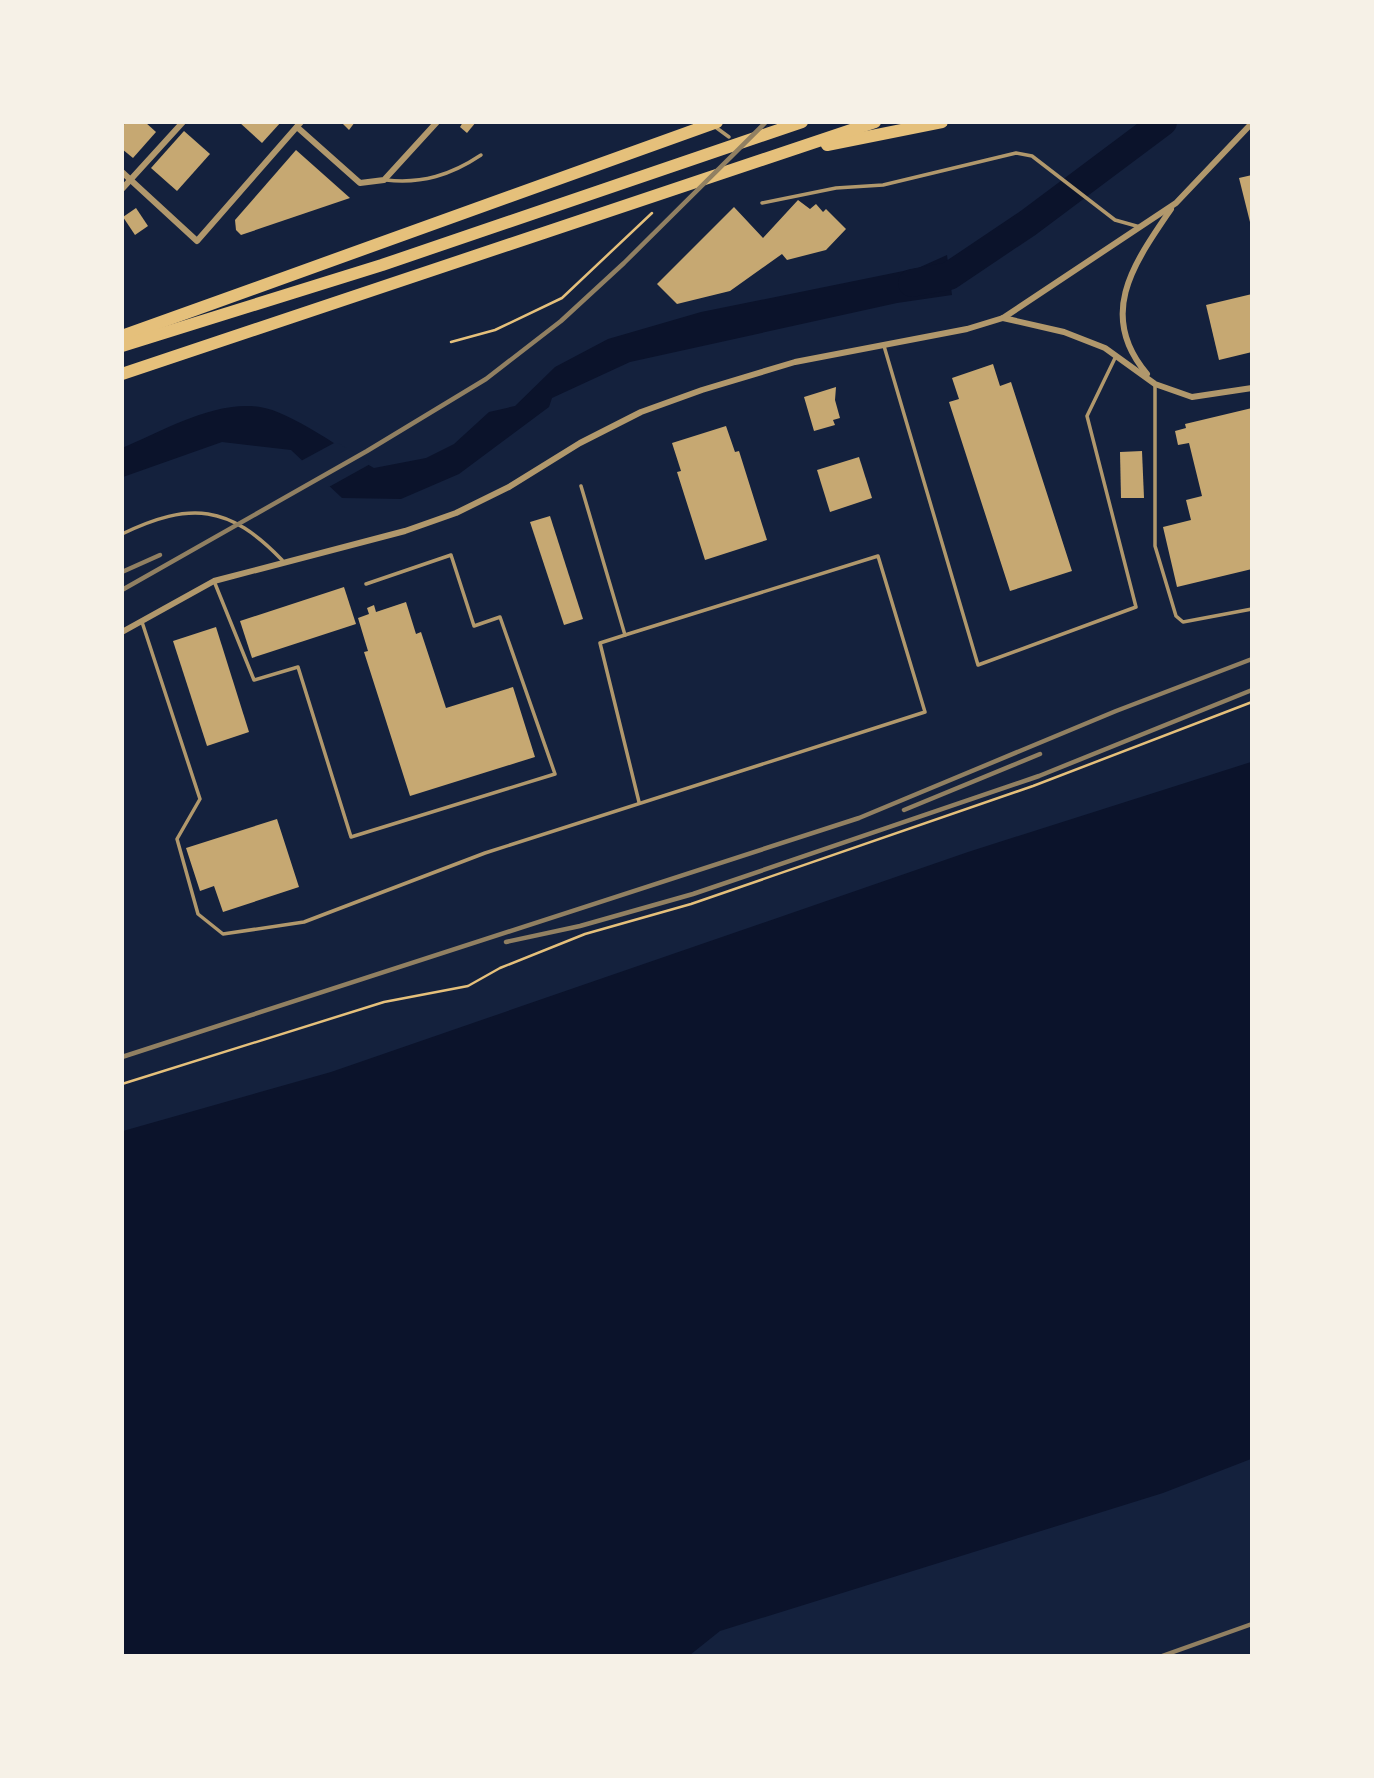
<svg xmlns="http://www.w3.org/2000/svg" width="1374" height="1778" viewBox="0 0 1374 1778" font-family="Figtree,sans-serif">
<rect width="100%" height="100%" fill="#14213d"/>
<g fill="#0b132b">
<path d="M947 255 952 295 897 303 630 362 552 398 549 407 459 474 401 499 342 498 291 450 222 442 123 477 122 448C163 431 214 400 260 407 290 411 346 452 374 468L426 458 454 444 489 412 515 406 555 367 608 339 701 312 918 268Z"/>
<polygon points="1251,762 1251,1459 1163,1493 720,1631 690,1655 123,1655 123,1131 331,1072 968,852"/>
</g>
<polygon fill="#14213d" points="336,442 372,463 327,488 299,462"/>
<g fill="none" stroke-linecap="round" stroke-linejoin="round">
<polyline stroke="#0b132b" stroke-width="28" points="912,283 949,276 1028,223 1163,122"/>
</g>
<g fill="#c6a872">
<polygon points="126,122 145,122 156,132 133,158 122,149 122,127"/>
<polygon points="239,122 281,122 262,143"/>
<polygon points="341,122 355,122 349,130"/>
<polygon points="463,122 476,122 467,133 460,127"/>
<polygon points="184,131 210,154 177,191 151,168"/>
<polygon points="296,150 350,198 241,235 236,230 235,220"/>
<polygon points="1252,175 1252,226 1251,226 1239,178"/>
<polygon points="798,200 810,209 816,204 823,212 826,209 846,229 826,250 787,260 782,254 730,291 677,304 657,284 734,207 763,238"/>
<polygon points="136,208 148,226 135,235 123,217"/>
<polygon points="1252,294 1252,352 1219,360 1206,305"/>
<polygon points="993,364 1000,386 1011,382 1072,571 1010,591 949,402 959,399 952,378"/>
<polygon points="836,387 835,400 840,418 833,420 835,425 814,431 804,397"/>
<polygon points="1252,408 1252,569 1177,587 1163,527 1191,520 1186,500 1202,496 1189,443 1178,445 1175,431 1186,428 1185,424"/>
<polygon points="726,426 735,452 739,451 767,540 705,560 677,472 681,471 672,443"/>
<polygon points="1142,451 1144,498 1121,498 1120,452"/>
<polygon points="859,457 872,498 830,512 817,470"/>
<polygon points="550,516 583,619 564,625 530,522"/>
<polygon points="344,587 356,624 252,658 240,621"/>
<polygon points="406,602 416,634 421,632 446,708 513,687 535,757 410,796 364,652 368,651 358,618 369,614 367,608 374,605 376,612"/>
<polygon points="216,627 249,732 207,746 173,641"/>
<polygon points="277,819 299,887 223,912 214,886 200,891 186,848"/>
</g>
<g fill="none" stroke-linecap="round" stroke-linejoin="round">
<g stroke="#e5c07b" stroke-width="2.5">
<polyline points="451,342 495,330 562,298 652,213"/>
<polyline points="122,1084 384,1002 468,986 500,968 585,934 691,904 1033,786 1252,702"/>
</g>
<g stroke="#b1986c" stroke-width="3.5">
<polyline points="714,126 729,137"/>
<path d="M386 180C422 184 451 175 481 155"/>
<polyline points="762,203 836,188 883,185 1016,153 1032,156 1115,220 1140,227"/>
<polyline points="884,346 978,665 1136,607 1087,416 1116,356"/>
<polyline points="1155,386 1155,546 1176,616 1183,622 1252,609"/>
<path d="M122 534C191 501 229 505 282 560"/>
<polyline points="214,581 254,680 298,667 351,837 555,774 500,617 474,626 451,555 366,584"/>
<polyline points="142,622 200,799 177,839 198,914 223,934 304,922 485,853 925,712 878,556 625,635 581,486"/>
<polyline points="625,635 600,643 639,802"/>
<polyline points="122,863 122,867"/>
</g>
<g stroke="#b1986c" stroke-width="6">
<polyline points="297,127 360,183 384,180 437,122"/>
<polyline points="122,172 197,241 301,122"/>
<polyline points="122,189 183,122"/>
<polyline points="1003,318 1064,332 1105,348 1155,384 1192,397 1252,388"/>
<path d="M1147 374C1096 314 1135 262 1171 209"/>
<polyline points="122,632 214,581 405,531 456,513 509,487 580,443 641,412 702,390 795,362 967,329 1003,318 1176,203 1252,123"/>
</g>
<g stroke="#e5c07b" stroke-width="12">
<polyline points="827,145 942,122"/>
<polyline points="122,336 717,122"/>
<polyline points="122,346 382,265 802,122"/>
<polyline points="122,374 875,122"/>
</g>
<g stroke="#918062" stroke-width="4.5">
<polyline points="122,572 160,555"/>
<polyline points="122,590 367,451 486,379 561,321 624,263 766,122"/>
<polyline points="904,810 1040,754"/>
<polyline points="506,942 580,926 693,894 1039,776 1252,690"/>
<polyline points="122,1057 859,818 1116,711 1252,659"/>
<polyline points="1162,1656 1252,1624"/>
</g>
</g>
<rect width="1374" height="1778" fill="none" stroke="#f6f1e7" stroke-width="248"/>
</svg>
